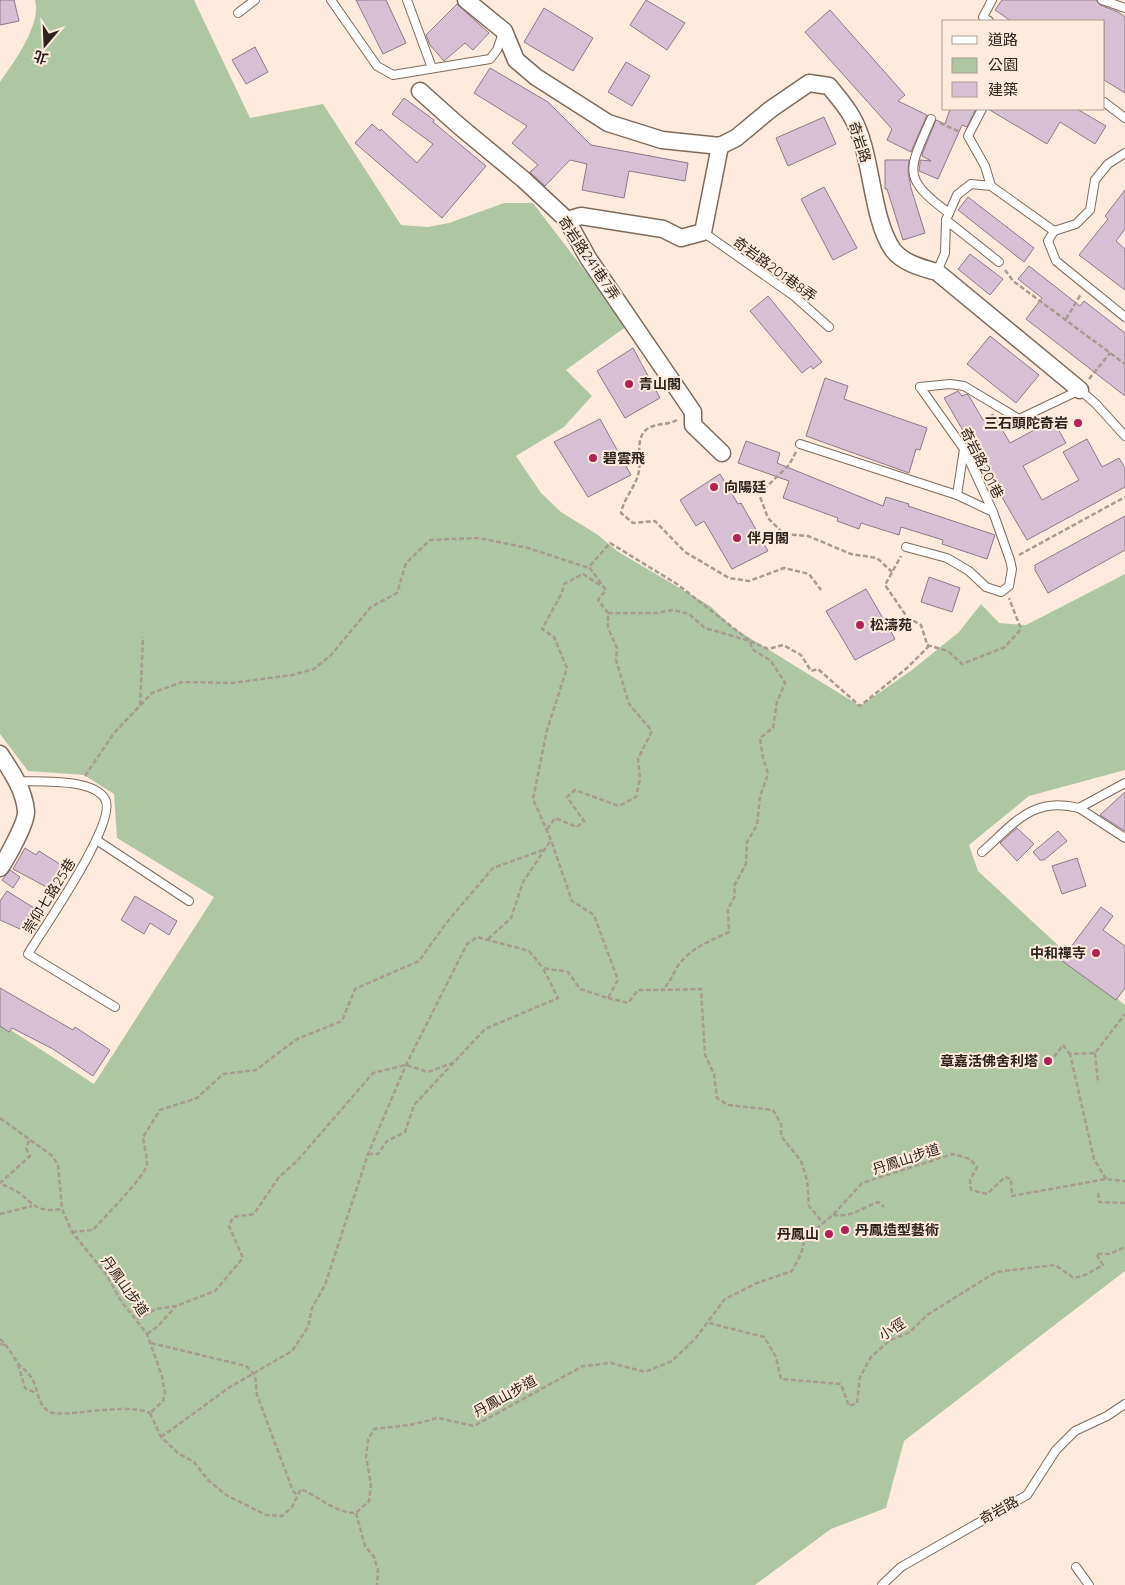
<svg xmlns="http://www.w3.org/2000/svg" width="1125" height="1585" viewBox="0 0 1125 1585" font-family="Quicksand,'Noto Sans TC',sans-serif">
<rect width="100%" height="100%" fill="#ffebdd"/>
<path fill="#aec7a2" d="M35 0H194L250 118 323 104 401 225 428 227 449 223 504 203H533L627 326 566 370 592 396 564 427 516 456 541 493 561 512 598 535 617 551 710 606 732 627 860 706 912 670 959 632 981 604 999 623 1026 625 1125 574V770L1029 796 969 845 978 871 1060 947 1062 955 1125 1005V1271L904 1441 886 1508 831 1529 755 1585H0V1023L94 1084 214 897 117 838 114 794 84 775 28 771 0 734V82C14 62 42 24 35 0Z"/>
<g fill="#d7c0d3" stroke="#8d788a">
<polygon points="0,0 14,0 19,21 0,25"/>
<polygon points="356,0 386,0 406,43 383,54"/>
<polygon points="646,0 685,23 667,50 630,25"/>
<polygon points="1002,0 1096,0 1100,5 1118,12 1125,17 1125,93 1104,80 1104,21 1011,21 995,10"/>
<polygon points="457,4 489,33 473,50 465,43 444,61 430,45 426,35"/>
<polygon points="544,8 593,38 573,71 524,42"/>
<polygon points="830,10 905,95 898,101 927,115 911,152 887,140 892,129 805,32"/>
<polygon points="255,47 268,72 246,84 232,60"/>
<polygon points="626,62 650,76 632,106 608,92"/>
<polygon points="490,68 548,102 591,145 688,163 685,181 629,171 624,198 582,190 587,164 570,160 545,186 530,172 538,165 512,143 527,126 474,93"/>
<polygon points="404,98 434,120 433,122 486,166 442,218 355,143 372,124 380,131 381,129 417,163 433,144 392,114"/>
<polygon points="950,109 976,109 967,127 962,125 938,179 919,171 920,163 920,160 931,161 922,156 923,152 936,120 945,124"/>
<polygon points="988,109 1077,109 1106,126 1095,144 1060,122 1047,144"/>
<polygon points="824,117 836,144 788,166 776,138"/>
<polygon points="885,160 909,160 908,172 911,188 925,233 903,240 887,189 885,189"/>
<polygon points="824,187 857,248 833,260 801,199"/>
<polygon points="1125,190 1125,229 1116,241 1125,249 1125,290 1079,255 1108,219 1105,216"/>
<polygon points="968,197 1034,248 1024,262 958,210"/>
<polygon points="970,254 1003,279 990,295 958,269"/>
<polygon points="1029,266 1080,306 1084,301 1125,333 1125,396 1026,319 1042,298 1018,279"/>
<polygon points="768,296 822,362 813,369 811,366 802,373 750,311"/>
<polygon points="990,336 1039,375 1016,403 967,364"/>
<polygon points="633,348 660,398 625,418 597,371"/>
<polygon points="825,378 848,386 844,399 927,428 920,450 916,449 909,473 806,436"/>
<polygon points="958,391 962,396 967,394 969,396 983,420 993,414 1010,443 1053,420 1066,443 1023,466 1042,500 1079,480 1063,452 1087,439 1102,467 1119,458 1125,468 1125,487 1027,540 944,398"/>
<polygon points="600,419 631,475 588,497 554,442"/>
<polygon points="746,441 780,453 777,463 883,506 886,497 909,504 908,506 995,535 987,559 942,544 943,540 901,527 899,535 861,523 859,529 837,521 838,518 783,498 789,481 738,463"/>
<polygon points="720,474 738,504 741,503 768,551 732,569 704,521 696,526 680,500"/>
<polygon points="1125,516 1125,550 1048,593 1035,570 1035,565"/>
<polygon points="929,577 960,588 952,612 921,602"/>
<polygon points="866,589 895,639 855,660 826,611"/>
<polygon points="1125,792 1125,831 1100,815"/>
<polygon points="1017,828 1034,844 1017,861 1000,843"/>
<polygon points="1058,831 1067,841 1044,860 1040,860 1033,852"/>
<polygon points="25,848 36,855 39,851 66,868 52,890 13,869"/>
<polygon points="1077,858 1086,886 1062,894 1052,866"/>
<polygon points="10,870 20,877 13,888 2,880"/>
<polygon points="7,891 34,908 20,929 0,920 0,901"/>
<polygon points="135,896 177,921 169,935 150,923 144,934 121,920"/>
<polygon points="1101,907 1113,916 1103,930 1125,946 1125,988 1116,1000 1061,960"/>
<polygon points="0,988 73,1030 75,1027 110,1050 93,1076 53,1049 12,1028 9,1032 0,1026"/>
</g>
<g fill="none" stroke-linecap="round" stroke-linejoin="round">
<defs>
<g id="service">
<polyline points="331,0 377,66 393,75 490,59 497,50 503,33"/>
<polyline points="407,0 432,68"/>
<polyline points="1102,0 1125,8"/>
<polyline points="238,13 255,0"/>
<polyline points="989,21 983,17 992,0"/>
<polyline points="1104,102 1125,118"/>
<polyline points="982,109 968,136 985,166 991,186"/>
<path d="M931 119C909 170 900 177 949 213"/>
<polyline points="946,220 999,262"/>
<polyline points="1054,231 1048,241 1056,261 1125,317"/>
<polyline points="1054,231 1076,224 1090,210 1095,180 1108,164 1125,153"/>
<polyline points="703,232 794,296 829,327"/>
<polyline points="937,272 945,253 946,220 957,195 971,184 991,186 1054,231"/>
<polyline points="920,387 950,384 964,386 1019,419 1080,390 1096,404 1125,436"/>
<polyline points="800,444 957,495 993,512"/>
<polyline points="957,495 964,449"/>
<polyline points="906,547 947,558 969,571 986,587 1001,592 1009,586 1012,569 1010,560 993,512 964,449 920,387"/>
<path d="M18 781C40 782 93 778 105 799 119 821 42 930 28 954L115 1007"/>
<polyline points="1125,783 1079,808 1125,838"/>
<polyline points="98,841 189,901"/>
<path d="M982 852C1014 824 1032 796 1079 808"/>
<polyline points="1076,1567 1089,1585"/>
<polyline points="882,1585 901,1567 1027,1495 1056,1450 1075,1431 1107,1416 1125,1404"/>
</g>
<g id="minor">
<path d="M466 0 504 31 516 60 536 77 608 123 662 140 720 146 736 138 771 109 809 83 829 86C837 96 846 106 852 117 873 153 870 217 893 250 903 263 922 268 937 272L1080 390"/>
<polyline points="420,91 458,125 523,179 567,220 588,258 693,412 693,425 722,453"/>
<polyline points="567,220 581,216 663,229 681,238 703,232 720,146"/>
<path d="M0 754C11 771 24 789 26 811 27 822 7 858 0 868"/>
</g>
</defs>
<use href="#service" stroke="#7e695a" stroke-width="10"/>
<use href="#minor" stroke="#7e695a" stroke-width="19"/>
<g stroke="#a99a8f" stroke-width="2.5" stroke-dasharray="5 2.5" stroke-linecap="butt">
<polyline points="940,123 960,132"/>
<polyline points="1005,270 1013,281 1125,364"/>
<polyline points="1066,319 1081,294"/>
<polyline points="1089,379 1110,353"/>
<path d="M677 420C667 426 652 422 644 432 636 441 641 459 639 471 636 487 624 497 621 513L633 523 655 521 685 552 729 578 749 581 784 568 809 574 821 590"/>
<polyline points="796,452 789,465 759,494 768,518 784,534 808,536 851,554 877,558 892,572"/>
<polyline points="1019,555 1125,497"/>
<polyline points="608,613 656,613 673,610 689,614 705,628 750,641 768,649 783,645 801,655 811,671 818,669 860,706 907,668 928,647 921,625 907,617 885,585 901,556"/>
<polyline points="927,645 948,651 962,664 1005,647 1021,629 1009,598"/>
<polyline points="140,705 143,637"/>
<polyline points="85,776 114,733 152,693 182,682 232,683 292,675 314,669 331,655 371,607 397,593 406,563 430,540 479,538 528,548 589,568"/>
<path d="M547 829 555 818 577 827 584 821 567 797 575 790 619 806 636 797 640 779 638 759 652 731 629 704 616 660 617 648 608 628V613L598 600 606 590 589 567 610 543 677 584 750 641 752 649 771 661 785 683 777 702 773 728 760 738 763 758 768 774 760 796 757 825 747 842 746 864 734 886 735 896 728 909 729 932C710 941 690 948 677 967 672 976 670 983 662 990L701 989 705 1055 714 1074 717 1098 728 1105 773 1110 781 1124V1136L801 1161 807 1180 809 1206 823 1223"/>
<polyline points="488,939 511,918 523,882 551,840"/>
<polyline points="608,998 628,1003 638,990 662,990"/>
<polyline points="1095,1053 1098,1083"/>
<polyline points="1054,1057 1063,1045 1070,1054"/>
<polyline points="0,1118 51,1155 58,1164 62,1209 72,1232 106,1274 121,1301 147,1334 162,1376 165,1393 163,1401 150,1413"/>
<path d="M29 1141 26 1148 30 1156 0 1183C7 1187 16 1190 22 1195 37 1208 40 1212 62 1209"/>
<polyline points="368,1154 378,1154 387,1141 405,1132 414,1105 485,1029 558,998 543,968 568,972 580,989 608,998 618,980 594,915 572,901 551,840 533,799 547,730 567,668 554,637 542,629 562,593 564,584 583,574 603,587"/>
<polyline points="1106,1179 1094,1159 1070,1054 1095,1053 1125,1014"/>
<polyline points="1098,1193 1099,1202 1125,1203"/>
<polyline points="0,1214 32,1206"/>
<path d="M833 1215C854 1217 859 1209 878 1202L884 1207"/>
<path d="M72 1232 93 1230C104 1217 146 1176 147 1164 147 1156 144 1145 143 1137L160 1110 197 1098 223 1074 256 1070 297 1039 342 1021 355 989 419 961 447 922 493 868 543 850"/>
<polyline points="137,1319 156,1309 176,1306 215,1291 243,1258 229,1226 233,1217 254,1214 279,1177 297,1161 373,1073 406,1065 428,1072 455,1062"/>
<polyline points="709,1323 764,1337 776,1357 781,1379 841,1384 849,1406 857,1403 860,1377 871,1357 889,1341 910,1332 927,1315 996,1272 1055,1265 1074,1278 1085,1275 1103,1265 1096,1254 1110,1254 1125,1247"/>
<polyline points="147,1334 158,1326 176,1306"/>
<path d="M0 1339C8 1346 12 1355 18 1363 22 1368 28 1372 31 1377 39 1389 36 1402 48 1411 61 1420 123 1401 150 1413"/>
<polyline points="151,1343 246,1366 255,1375 257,1395 293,1491 297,1495"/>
<polyline points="0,1344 7,1346"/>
<polyline points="18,1364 25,1388 36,1393"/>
<path d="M150 1413 161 1437 178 1453 194 1462 208 1480 226 1495 266 1515 282 1516 292 1507 301 1489C320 1497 335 1513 356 1513L369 1501 371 1484 366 1457 368 1440 374 1429 410 1425 438 1418 474 1426 583 1366 611 1363 645 1372 672 1361 695 1339 725 1299 757 1283 792 1271 801 1254 805 1238 833 1215 862 1183 953 1154 970 1159 977 1167 970 1180 971 1190 987 1194 1005 1177 1011 1179 1012 1196 1106 1179 1125 1181"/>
<polyline points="161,1437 230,1387 292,1351 308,1327 312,1308 325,1285 368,1154 406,1065 467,944 477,937 529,951 543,968"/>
<polyline points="356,1513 365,1546 374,1557 378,1570 377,1585"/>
</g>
<use href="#service" stroke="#fff" stroke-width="8"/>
<use href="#minor" stroke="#fff" stroke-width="16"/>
</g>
<g fill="#b22256" stroke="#ffebdd" stroke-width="2">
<circle cx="629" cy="384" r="5"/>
<circle cx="1078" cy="423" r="5"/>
<circle cx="593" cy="458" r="5"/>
<circle cx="714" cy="487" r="5"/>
<circle cx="737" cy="538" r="5"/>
<circle cx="860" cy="625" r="5"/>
<circle cx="1096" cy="953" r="5"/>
<circle cx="1048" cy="1061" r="5"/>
<circle cx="845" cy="1230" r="5"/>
<circle cx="829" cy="1234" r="5"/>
</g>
<g text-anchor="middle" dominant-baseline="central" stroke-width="4" stroke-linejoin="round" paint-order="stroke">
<g font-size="14" fill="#2c231d" stroke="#ffebdd">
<text transform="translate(860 142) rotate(72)">奇岩路</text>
<text transform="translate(589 258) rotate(56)">奇岩路241巷7弄</text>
<text transform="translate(775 269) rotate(36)">奇岩路201巷8弄</text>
<text transform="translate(982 463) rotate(63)">奇岩路201巷</text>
<text transform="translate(49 896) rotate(-58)">崇仰七路25巷</text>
<text transform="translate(906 1159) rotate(-18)">丹鳳山步道</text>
<text transform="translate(125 1286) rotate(55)">丹鳳山步道</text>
<text transform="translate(892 1329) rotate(-32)">小徑</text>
<text transform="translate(505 1396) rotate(-29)">丹鳳山步道</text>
<text transform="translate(999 1510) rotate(-29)">奇岩路</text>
</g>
<g font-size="14" font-weight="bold" fill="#2c231d" stroke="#ffebdd" text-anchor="start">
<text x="639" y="384">青山閣</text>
<text x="1068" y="423" text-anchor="end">三石頭陀奇岩</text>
<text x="603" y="458">碧雲飛</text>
<text x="724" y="487">向陽廷</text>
<text x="747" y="538">伴月閣</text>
<text x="870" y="625">松濤苑</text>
<text x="1086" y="953" text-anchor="end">中和禪寺</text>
<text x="1038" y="1061" text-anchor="end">章嘉活佛舍利塔</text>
<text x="855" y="1230">丹鳳造型藝術</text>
<text x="819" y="1234" text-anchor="end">丹鳳山</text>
</g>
</g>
<rect x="942" y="20" width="162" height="90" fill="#ffebdd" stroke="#ab9b90"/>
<rect x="952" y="36" width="25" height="8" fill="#ffffff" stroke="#ab9b90"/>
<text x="988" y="45" font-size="15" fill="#2c231d">道路</text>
<rect x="952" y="58" width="25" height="15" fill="#aec7a2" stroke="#ab9b90"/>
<text x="988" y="70" font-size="15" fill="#2c231d">公園</text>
<rect x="952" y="82" width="25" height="15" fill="#d7c0d3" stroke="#ab9b90"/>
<text x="988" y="95" font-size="15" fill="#2c231d">建築</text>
<g transform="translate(45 45) rotate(199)" stroke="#ffebdd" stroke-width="4" paint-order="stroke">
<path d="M0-4L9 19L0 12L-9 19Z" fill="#2c231d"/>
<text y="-8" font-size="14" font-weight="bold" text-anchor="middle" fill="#2c231d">北</text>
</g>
</svg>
